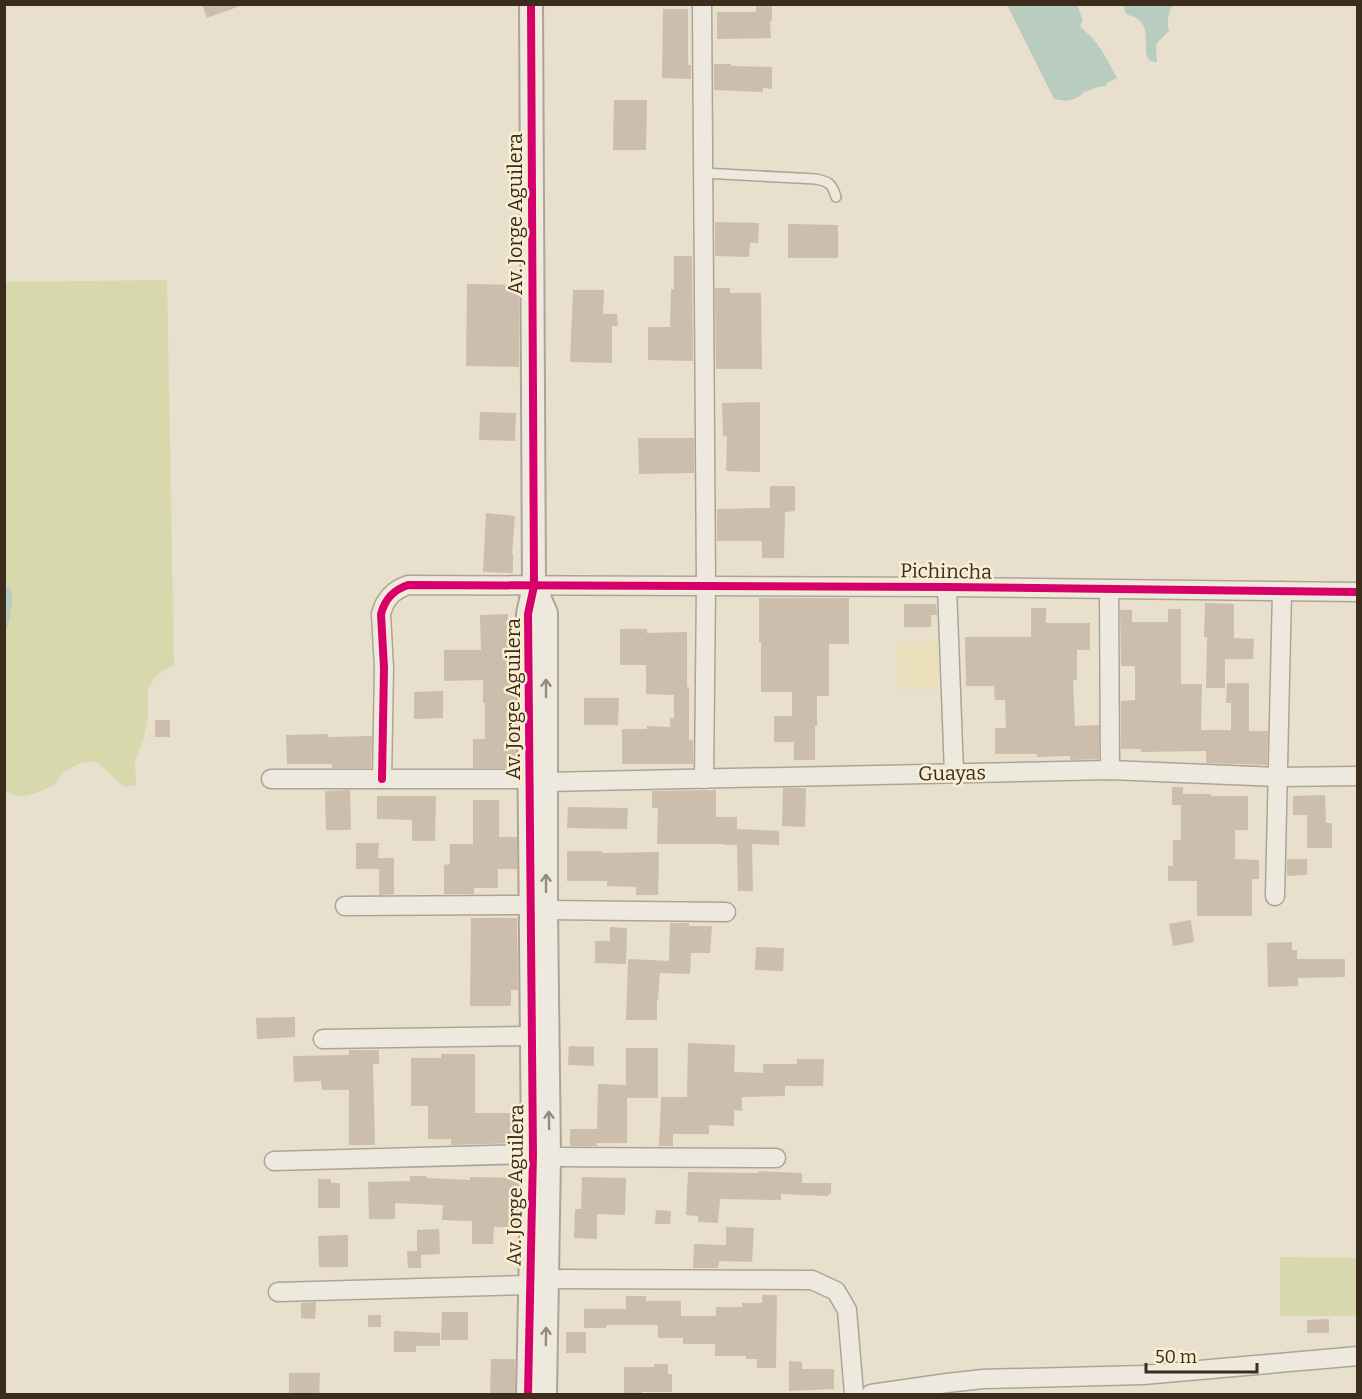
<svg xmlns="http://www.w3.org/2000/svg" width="1362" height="1399" viewBox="0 0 1362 1399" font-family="Bitter,serif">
<rect width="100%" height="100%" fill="#e8dfcc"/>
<polygon fill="#e9e0bb" points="897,642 938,642 939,688 898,689"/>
<g fill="#d8d8ad">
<path d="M167 280 174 665 161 672 153 679 148 691V719L143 741 135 762 136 785 126 787 117 781 100 764 93 761 78 764 62 773 54 785 36 793 25 796 13 795 5 791 4 634C10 620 14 603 11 589L4 585 5 282Z"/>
<polygon points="1280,1257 1357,1258 1357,1316 1280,1316"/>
</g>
<g fill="#b8ccc0">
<path d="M1007 5H1077L1083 20 1080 25C1083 31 1088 33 1093 39 1103 50 1110 65 1117 78L1108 82 1105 86C1097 86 1092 90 1084 92 1077 101 1065 102 1054 99Z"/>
<path d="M1123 5H1172C1169 14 1166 21 1169 31 1153 47 1156 40 1157 62 1137 63 1153 32 1140 21 1137 17 1131 16 1126 14Z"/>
<path d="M4 585 11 589C14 603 10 620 5 634Z"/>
</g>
<g fill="#ccbdad">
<polygon points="202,4 239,4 240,6 207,18"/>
<polygon points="756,4 772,4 772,21 770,21 771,38 717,39 717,12 756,12"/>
<polygon points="663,9 688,9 688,65 691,65 691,79 662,78"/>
<polygon points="714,64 731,64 731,66 772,67 772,89 763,88 763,92 714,90"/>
<polygon points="614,100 647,100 646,150 613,150"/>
<polygon points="715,222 759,223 758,243 750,243 749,257 715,256"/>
<polygon points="788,224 838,225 838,258 788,258"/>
<polygon points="674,256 692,256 693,361 648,360 648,327 670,327 671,289 674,289"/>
<polygon points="467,284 519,285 519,367 466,366"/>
<polygon points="715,288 730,288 730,293 761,293 762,369 716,369"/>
<polygon points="573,290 604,290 603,314 617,314 618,326 612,326 612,363 570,362"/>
<polygon points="760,402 760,472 726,471 727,436 723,436 722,403"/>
<polygon points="480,412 516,413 515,441 479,440"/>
<polygon points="638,438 694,438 694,473 639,474"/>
<polygon points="770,486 795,486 795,511 785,512 784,558 762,558 762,541 717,541 717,509 770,508"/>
<polygon points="486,513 515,516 512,554 513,554 513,573 483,572"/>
<polygon points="759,598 849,598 849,644 829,644 829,696 817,696 817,726 815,726 815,760 794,760 794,742 774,742 774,716 792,716 792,692 761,692 761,642 759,642"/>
<polygon points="1205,603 1234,604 1234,638 1254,639 1253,659 1225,659 1225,688 1206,688 1207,637 1204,637"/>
<polygon points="904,604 936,604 937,615 931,615 931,627 904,627"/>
<polygon points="1031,608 1046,608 1046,623 1090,623 1090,650 1077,650 1077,680 1073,680 1075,726 1099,725 1099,759 1070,760 1070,756 1037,757 1037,754 995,754 995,728 1006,728 1005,700 995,700 994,686 966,686 965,637 1031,637"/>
<polygon points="1168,609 1181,609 1181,684 1202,684 1201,730 1231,730 1231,703 1226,703 1227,683 1249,683 1249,731 1268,731 1267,765 1206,763 1206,751 1141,752 1141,749 1121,749 1121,701 1135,700 1135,666 1121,666 1120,610 1132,610 1132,622 1168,622"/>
<polygon points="508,614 509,647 515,647 516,768 473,768 473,739 485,739 485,703 483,703 483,680 444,681 444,650 481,650 480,615"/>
<polygon points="620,629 647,629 647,633 687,632 687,687 689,687 689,740 693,740 693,764 622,764 622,729 647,729 647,726 670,727 670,718 674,718 674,695 646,694 646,665 620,665"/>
<polygon points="443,691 443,718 414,719 414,692"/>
<polygon points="584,698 619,698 618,725 584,725"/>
<rect x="155" y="720" width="15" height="17"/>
<polygon points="328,734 328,737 372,736 371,768 332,768 332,764 287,764 286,735"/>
<polygon points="1172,787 1183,787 1183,794 1211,794 1211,796 1248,796 1248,830 1235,830 1235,859 1259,860 1259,879 1252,879 1252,916 1197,916 1197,881 1168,881 1168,866 1173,866 1173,840 1181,840 1181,805 1172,805"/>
<polygon points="783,788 806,788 805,827 782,826"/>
<polygon points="350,790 351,830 326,830 325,791"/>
<polygon points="716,790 716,817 737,817 737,829 779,831 779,845 752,844 753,891 738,891 737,845 725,845 725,844 657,844 658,808 652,808 652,791"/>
<polygon points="1325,795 1326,823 1332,823 1332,848 1307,848 1307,815 1293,815 1293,796"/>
<polygon points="377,796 436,796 435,841 412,841 412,820 377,819"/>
<polygon points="473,800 499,800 499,837 517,837 517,869 498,869 498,888 474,888 474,894 444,894 444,865 450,864 450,844 473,844"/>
<polygon points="568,807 628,808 627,829 567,828"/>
<polygon points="356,843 379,843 378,858 394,858 394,894 379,895 379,869 356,869"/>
<polygon points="567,851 602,851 602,853 659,852 658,895 636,895 636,887 607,886 607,881 567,881"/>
<polygon points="1287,859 1307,859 1307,875 1287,876"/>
<polygon points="471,918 517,918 518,990 511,990 511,1006 470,1006"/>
<polygon points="1191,920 1194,942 1173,946 1169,924"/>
<polygon points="670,923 689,923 689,926 712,926 710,953 691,953 690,974 660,973 658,1000 657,1000 657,1020 626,1020 628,959 669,961"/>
<polygon points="610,927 627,928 626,964 595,963 595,941 610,941"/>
<polygon points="1292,942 1292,950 1297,950 1297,959 1345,959 1345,977 1298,978 1298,986 1268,987 1267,943"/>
<polygon points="756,947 784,948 783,971 755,970"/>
<polygon points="295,1017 295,1037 257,1039 256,1018"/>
<polygon points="688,1043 735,1045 734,1072 763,1073 763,1064 797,1064 797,1059 824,1059 823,1086 785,1086 785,1096 742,1097 742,1111 734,1110 734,1126 709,1125 709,1134 673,1134 673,1146 659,1146 661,1097 687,1097"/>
<polygon points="569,1046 594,1047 594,1066 568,1065"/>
<polygon points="626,1048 658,1048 658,1098 627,1098 627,1143 596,1143 597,1146 570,1146 570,1129 597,1129 598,1084 626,1085"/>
<polygon points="349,1050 379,1050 379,1064 373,1064 375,1145 349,1145 349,1090 322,1090 321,1081 294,1082 293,1056 349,1055"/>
<polygon points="441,1054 475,1054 475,1113 519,1113 519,1143 451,1145 451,1139 428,1139 428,1106 411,1106 411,1058 441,1058"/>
<polygon points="759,1171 802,1173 802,1183 831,1183 831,1194 828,1194 828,1196 781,1194 781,1200 720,1199 718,1223 698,1222 698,1216 686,1215 688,1172 758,1173"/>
<polygon points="410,1176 427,1176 427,1178 470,1180 470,1177 519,1178 518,1227 494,1227 493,1244 472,1244 472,1221 442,1220 443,1205 395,1203 395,1219 369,1219 368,1182 410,1181"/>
<polygon points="582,1177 626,1178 625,1215 597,1214 597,1239 574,1238 575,1209 581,1209"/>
<polygon points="318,1179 331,1179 331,1183 340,1183 340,1208 318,1208"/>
<polygon points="656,1210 671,1211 670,1224 655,1224"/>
<polygon points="726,1227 754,1228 752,1262 719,1261 718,1268 693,1268 694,1244 726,1245"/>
<polygon points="439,1229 440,1254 421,1255 421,1268 408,1268 407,1251 417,1251 417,1230"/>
<polygon points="348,1235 348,1267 319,1267 318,1236"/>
<polygon points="762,1295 777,1295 776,1368 757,1368 757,1359 746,1359 746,1356 715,1356 715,1344 683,1344 683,1338 658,1338 658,1325 606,1325 606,1328 584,1328 584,1309 626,1309 626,1296 646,1296 646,1301 681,1301 681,1316 716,1316 716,1307 742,1307 742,1303 762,1303"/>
<polygon points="316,1302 315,1319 301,1318 301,1303"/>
<polygon points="442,1312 468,1312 468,1340 441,1340"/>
<rect x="368" y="1315" width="13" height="12"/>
<polygon points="1329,1319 1329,1333 1307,1333 1307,1320"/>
<polygon points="394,1331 440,1333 440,1346 416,1346 416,1352 394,1352"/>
<rect x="566" y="1332" width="20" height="21"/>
<polygon points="491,1359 515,1359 515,1395 490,1395"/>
<polygon points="789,1361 802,1362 802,1369 834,1369 834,1389 789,1391"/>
<polygon points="654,1364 668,1364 668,1374 672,1374 672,1392 642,1392 642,1395 624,1395 624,1367 654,1367"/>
<polygon points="289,1373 320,1373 319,1395 289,1395"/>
</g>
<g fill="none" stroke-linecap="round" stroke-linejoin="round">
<defs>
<path id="service" d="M703 173 816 179C830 182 832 184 836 197"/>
<g id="minor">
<polyline points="702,4 706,586 704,779"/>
<polyline points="947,587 954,773"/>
<polyline points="1109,589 1110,770"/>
<polyline points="271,779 529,779"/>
<path d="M382 779 384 668 381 614C385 599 393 590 408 585L947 587 1358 592"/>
<polyline points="546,782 1110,770 1279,777 1358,776"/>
<polyline points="1275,896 1282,591"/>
<polyline points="345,906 530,905"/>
<polyline points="546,910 726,912"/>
<polyline points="323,1039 531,1036"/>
<polyline points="549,1157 776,1158"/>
<polyline points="274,1161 533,1154"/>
<polyline points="547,1279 812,1280 836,1291 847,1310 854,1394"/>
<polyline points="278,1292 530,1285"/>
<polyline points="871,1394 947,1383 983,1379 1143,1375 1358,1356"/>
</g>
<g id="tertiary">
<polyline points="534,586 546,613 546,910 549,1157 545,1394"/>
<polyline points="528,1394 533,1154 528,614 534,586 531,4"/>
</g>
</defs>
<use href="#service" stroke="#ada495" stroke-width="12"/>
<use href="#minor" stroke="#ada495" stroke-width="21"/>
<use href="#tertiary" stroke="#ada495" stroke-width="26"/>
<use href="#service" stroke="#eee9df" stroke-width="9"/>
<use href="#minor" stroke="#eee9df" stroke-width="18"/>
<use href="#tertiary" stroke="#eee9df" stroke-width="22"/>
<defs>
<g id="cycleway">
<path d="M382 779 384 668 381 614C385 599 393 590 408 585L947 587 1358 592"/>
<polyline points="528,1394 533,1154 528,614 534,586 531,4"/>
</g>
</defs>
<use href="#cycleway" stroke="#f9eed1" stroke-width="11"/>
<use href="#cycleway" stroke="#d6006c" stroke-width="8"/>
</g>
<defs><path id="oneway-shaft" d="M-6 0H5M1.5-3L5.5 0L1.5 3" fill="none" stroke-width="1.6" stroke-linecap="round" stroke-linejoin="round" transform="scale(1.5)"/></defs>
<g stroke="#958a7e">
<use href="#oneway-shaft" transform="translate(546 688) rotate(-90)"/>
<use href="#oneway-shaft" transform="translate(546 883) rotate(-90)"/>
<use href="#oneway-shaft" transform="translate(549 1120) rotate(-91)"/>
<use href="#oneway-shaft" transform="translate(546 1336) rotate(-89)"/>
</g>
<g text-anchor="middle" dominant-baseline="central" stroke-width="5" stroke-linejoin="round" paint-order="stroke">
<g font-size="20" fill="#3c2c1c" stroke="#f9eed1">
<text transform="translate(515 214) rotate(-90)">Av. Jorge Aguilera</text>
<text transform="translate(946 571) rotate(1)">Pichincha</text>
<text transform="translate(513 699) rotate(-90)">Av. Jorge Aguilera</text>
<text transform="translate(952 773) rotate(-1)">Guayas</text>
<text transform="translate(515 1185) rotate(-89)">Av. Jorge Aguilera</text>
</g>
</g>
<rect width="1362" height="1399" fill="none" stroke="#3c2c1c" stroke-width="12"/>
<path d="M1146 1363v9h111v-9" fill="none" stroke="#3c2c1c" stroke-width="3"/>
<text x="1155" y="1363" font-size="18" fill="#3c2c1c" stroke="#f9eed1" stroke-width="4.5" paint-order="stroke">50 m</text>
</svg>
